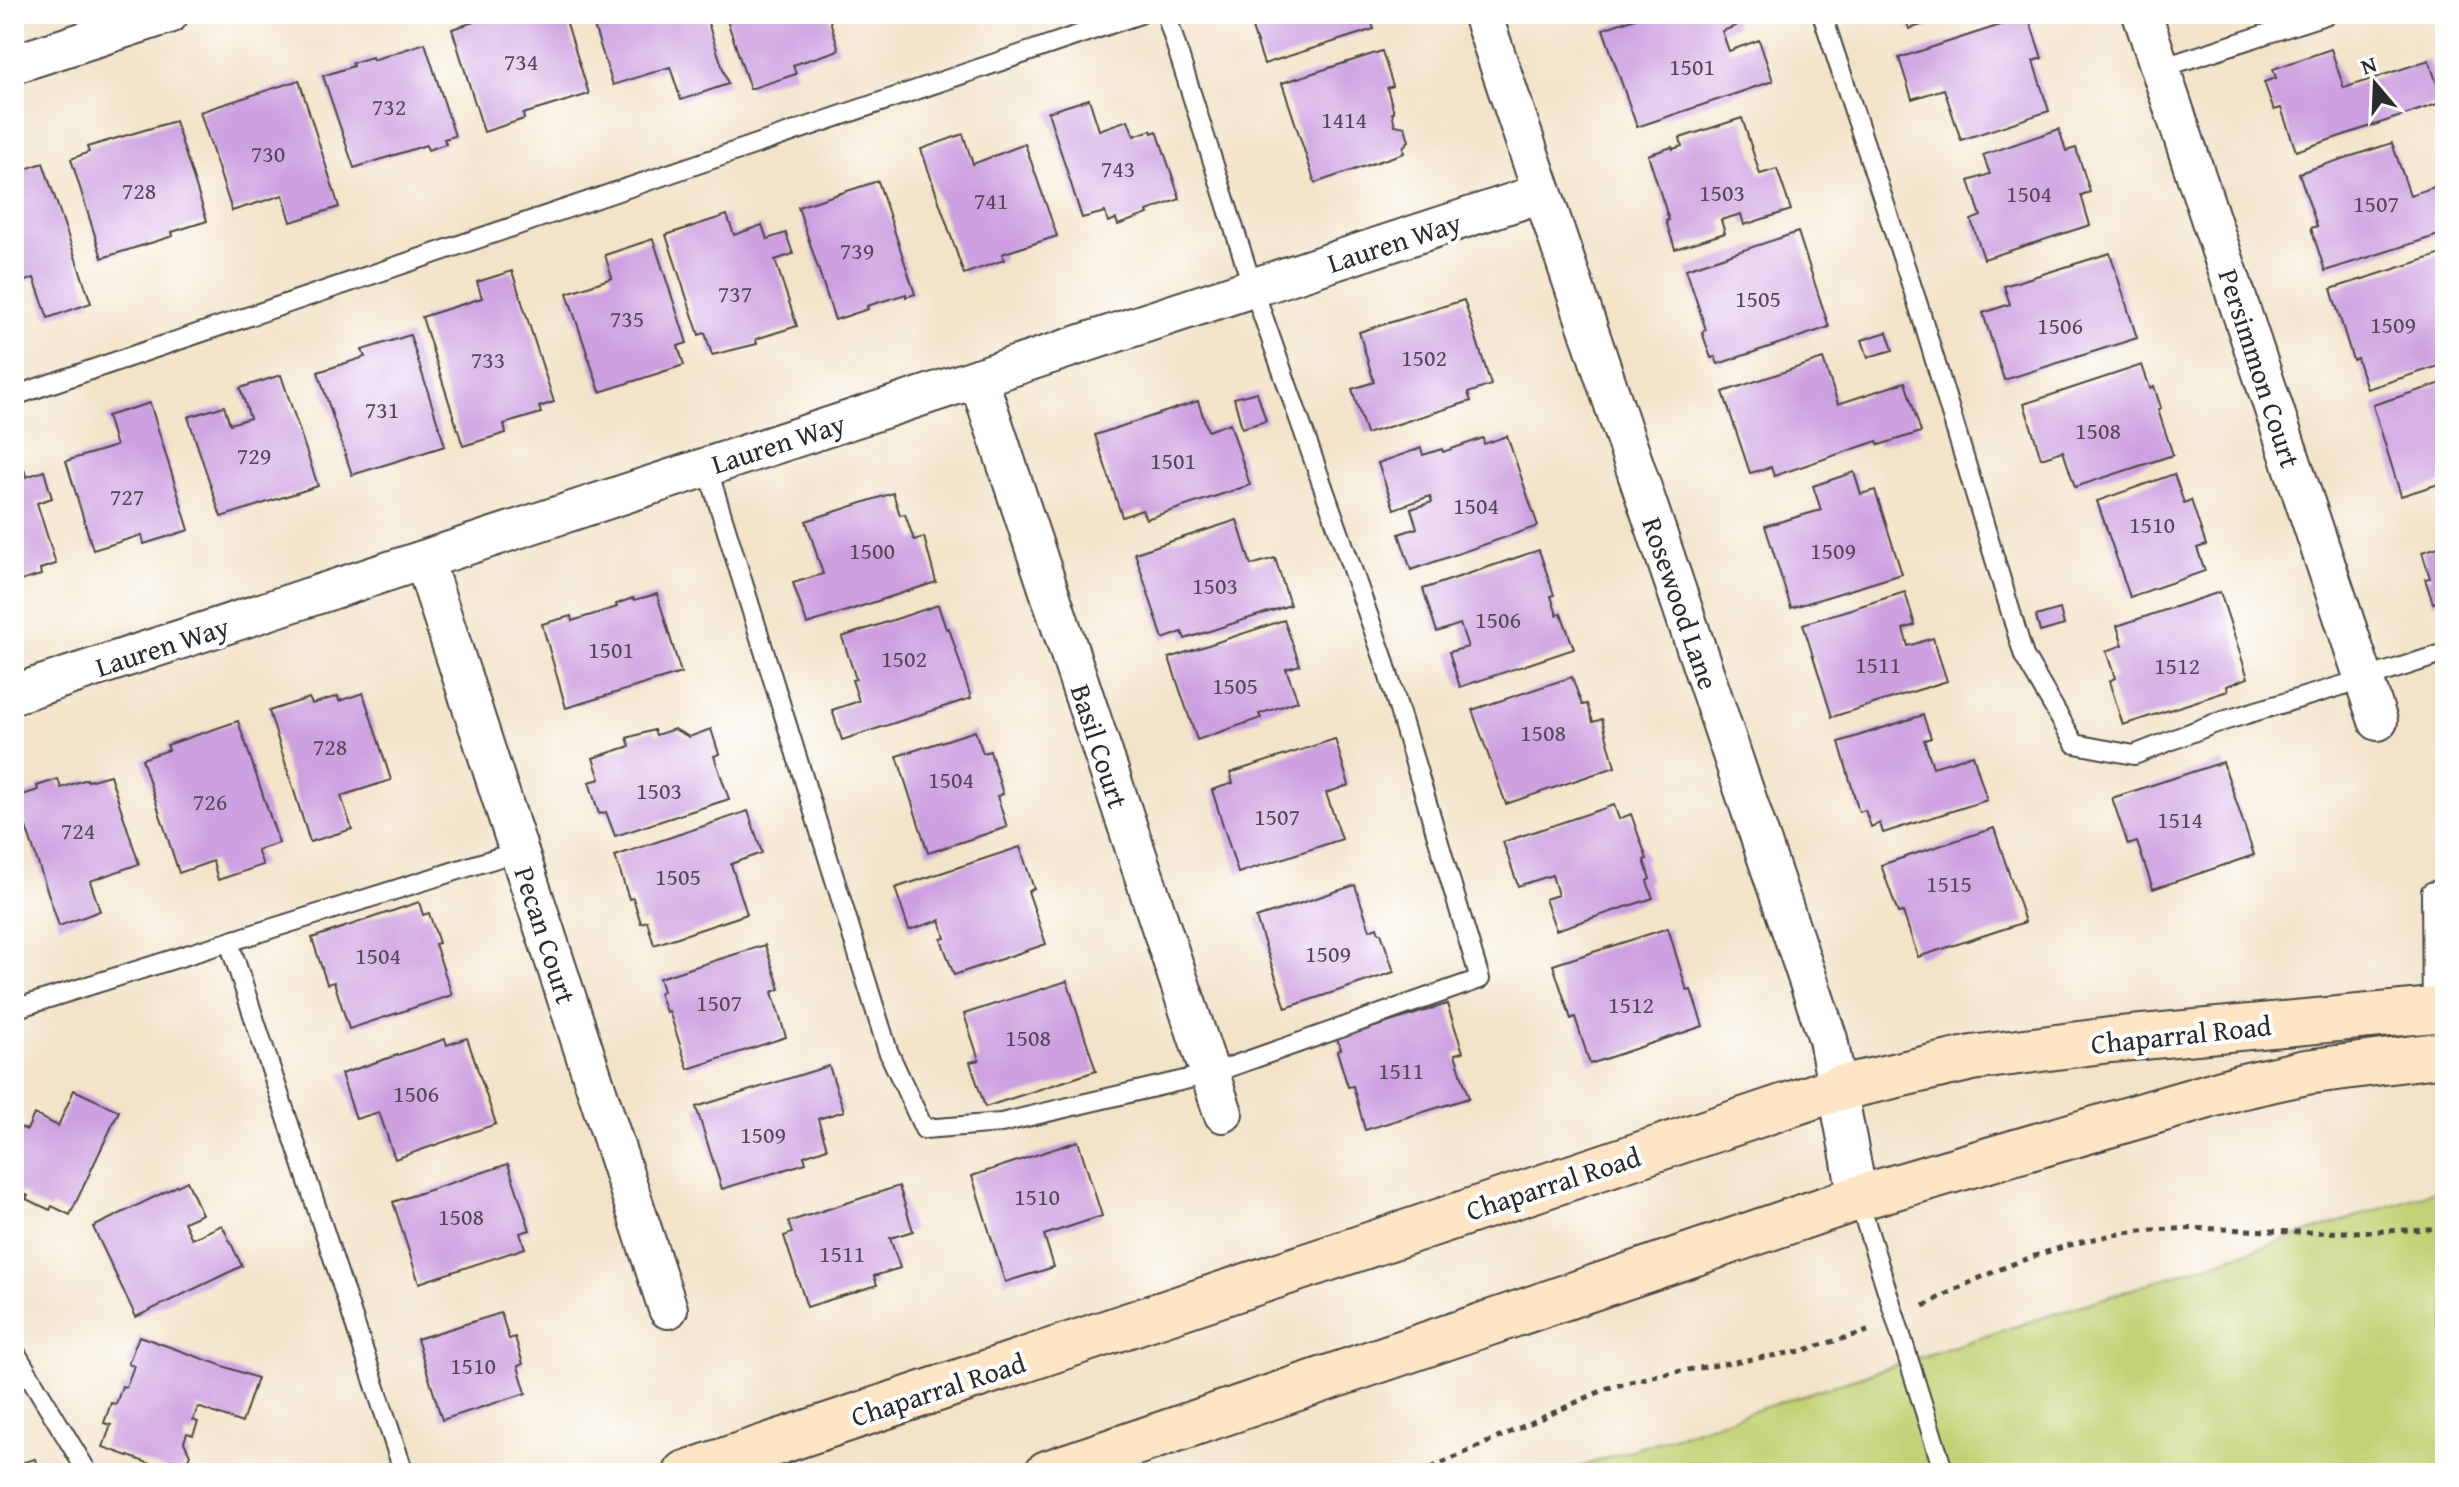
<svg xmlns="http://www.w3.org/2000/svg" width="2459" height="1487" viewBox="0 0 2459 1487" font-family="'Gentium Book Plus',serif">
<rect width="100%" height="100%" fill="#fff"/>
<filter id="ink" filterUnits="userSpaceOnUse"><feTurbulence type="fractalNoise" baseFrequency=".0125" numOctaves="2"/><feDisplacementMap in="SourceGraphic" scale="16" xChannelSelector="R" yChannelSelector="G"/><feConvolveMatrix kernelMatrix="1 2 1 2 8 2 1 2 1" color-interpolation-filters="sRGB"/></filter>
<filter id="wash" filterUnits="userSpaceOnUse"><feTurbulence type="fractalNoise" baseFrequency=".006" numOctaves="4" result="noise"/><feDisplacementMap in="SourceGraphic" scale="32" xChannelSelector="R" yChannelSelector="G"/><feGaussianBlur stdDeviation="1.8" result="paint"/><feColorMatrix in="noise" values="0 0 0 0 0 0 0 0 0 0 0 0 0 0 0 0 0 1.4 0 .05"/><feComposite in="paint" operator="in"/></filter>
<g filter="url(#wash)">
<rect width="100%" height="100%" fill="#f3e3c8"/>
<polygon fill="#c1d376" stroke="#767f50" stroke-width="2" points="2445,1188 2445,1473 1561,1473"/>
<g id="blocks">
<g fill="#cda0e0">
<polygon points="499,14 564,14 589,94 523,114 524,119 484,132 452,29"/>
<polygon points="590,14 705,14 728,84 681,100 670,67 613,85"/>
<polygon points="725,14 828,14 839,50 793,65 796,74 750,89"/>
<polygon points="1276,14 1369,14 1374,29 1264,64 1250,22"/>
<polygon points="1647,14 1740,14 1734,19 1736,26 1722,31 1729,51 1759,40 1773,81 1637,127 1603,29"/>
<polygon points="1904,14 1952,14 1953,15 1909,29"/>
<polygon points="2028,16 2042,58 2033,61 2049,111 1961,140 1944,89 1912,99 1899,58"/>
<polygon points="425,43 455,136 444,139 446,144 428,150 426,145 354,168 323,76 353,66 352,63 372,57 373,60"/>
<polygon points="2331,49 2344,88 2429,60 2443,102 2296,151 2281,108 2274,110 2264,82 2276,78 2273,69"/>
<polygon points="1382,51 1393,86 1387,88 1394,112 1392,113 1395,125 1405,127 1409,141 1403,147 1404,153 1315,183 1282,83"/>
<polygon points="299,80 339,207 291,222 283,195 232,211 200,112"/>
<polygon points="1089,99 1099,130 1128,120 1134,136 1151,130 1152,133 1157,131 1180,199 1147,211 1148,214 1118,225 1116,219 1108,222 1105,212 1082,218 1048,112"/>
<polygon points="1742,118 1760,174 1777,169 1791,210 1744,225 1741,214 1721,220 1725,233 1675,249 1666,221 1669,220 1648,155 1672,147 1673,149 1682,146 1680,138"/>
<polygon points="175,121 207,221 172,232 173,236 102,258 71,159 89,152 87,147"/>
<polygon points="2059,129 2066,151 2076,148 2090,192 2081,195 2090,225 1984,259 1971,220 1981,216 1969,181 1990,174 1983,155"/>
<polygon points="963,134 973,164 1025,144 1057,236 1002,254 1004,260 964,274 921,149"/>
<polygon points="2392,143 2410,195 2437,186 2445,211 2445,233 2325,271 2311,228 2317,226 2299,173"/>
<polygon points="43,163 91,303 48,318 34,278 14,285 14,173"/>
<polygon points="878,181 915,294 906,297 906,294 867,306 868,309 835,320 798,207"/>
<polygon points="727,215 734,235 762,225 767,239 786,233 793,254 775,260 797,326 756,339 757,344 712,355 705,333 699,335 666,235"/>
<polygon points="1798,232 1829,327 1718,364 1715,357 1711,358 1702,332 1706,330 1686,269"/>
<polygon points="653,239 687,343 678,346 684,365 600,392 567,293 612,278 605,255"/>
<polygon points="2110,253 2137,338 2004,380 1983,313 2010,304 2004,286"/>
<polygon points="2445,253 2445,364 2367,389 2357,358 2353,360 2331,289"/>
<polygon points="512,271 554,402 539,407 541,413 504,424 506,433 463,446 422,317 482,298 477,282"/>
<polygon points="1464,300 1491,385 1468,393 1471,401 1366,434 1352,389 1374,382 1359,332"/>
<polygon points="1887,332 1893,350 1868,357 1862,340"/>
<polygon points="410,335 445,446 352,475 318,372 365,357 362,350"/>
<polygon points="1823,359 1838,404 1905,382 1921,432 1879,445 1877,441 1774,476 1771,467 1750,473 1723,392"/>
<polygon points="2142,365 2150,388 2154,386 2161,408 2158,410 2173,455 2075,487 2063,451 2041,458 2024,404"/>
<polygon points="281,375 318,486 221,517 188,417 224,406 230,424 250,418 240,388"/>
<polygon points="2445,382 2445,482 2401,496 2373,405"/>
<polygon points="1257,392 1266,421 1242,428 1234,398"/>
<polygon points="1198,401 1208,431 1230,423 1250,485 1146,519 1142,510 1122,517 1095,435"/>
<polygon points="150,403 189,530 144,544 142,535 93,550 66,461 116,446 107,416"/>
<polygon points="1507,436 1538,526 1411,570 1399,534 1417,528 1411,509 1432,502 1430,496 1394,509 1378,463 1421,448 1423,455 1442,449 1443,452 1483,438 1484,444"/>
<polygon points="24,469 26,477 44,471 52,498 37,503 56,564 40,569 41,575 14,583 14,472"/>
<polygon points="1854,472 1861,494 1875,490 1902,574 1791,608 1765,526 1821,510 1813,486"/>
<polygon points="2174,474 2184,503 2191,500 2206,545 2197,548 2205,571 2130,597 2097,501"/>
<polygon points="893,493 900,515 905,514 914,540 924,537 936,582 807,624 793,583 823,574 806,521"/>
<polygon points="1237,520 1251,565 1275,558 1290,605 1185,639 1182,632 1163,639 1135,553"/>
<polygon points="2445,545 2445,610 2444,610 2442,601 2433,603 2425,579 2430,578 2422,552"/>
<polygon points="1539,550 1554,595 1551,596 1557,615 1561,613 1574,649 1460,687 1449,652 1468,647 1460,624 1437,632 1423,589"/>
<polygon points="1905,592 1915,625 1903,629 1908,646 1933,638 1947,681 1832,717 1803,624"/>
<polygon points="2220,592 2248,678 2227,686 2228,691 2123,725 2109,681 2115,678 2106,651 2123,645 2117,626"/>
<polygon points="657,594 681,673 566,708 542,624 571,616 572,621 617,607 616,604 633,598 634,600"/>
<polygon points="938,605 946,629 949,628 971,698 842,740 832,710 859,701 852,680 856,679 842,637"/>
<polygon points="2060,609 2064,625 2040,632 2036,616"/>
<polygon points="1284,620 1300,665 1286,669 1298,701 1259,714 1261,718 1197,740 1169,658"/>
<polygon points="1572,677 1582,705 1587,704 1593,722 1602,719 1615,767 1506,804 1472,710"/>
<polygon points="363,693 391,780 341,796 352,829 310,842 269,711 309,698 312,704 338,696 339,701"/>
<polygon points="1923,715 1931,738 1924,740 1933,767 1973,755 1987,800 1883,833 1880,823 1871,827 1865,810 1859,812 1839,742"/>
<polygon points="238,721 279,843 257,850 263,865 218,880 213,861 179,873 142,759 169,750 167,745"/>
<polygon points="674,729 689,737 711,729 719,754 714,756 729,799 615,836 606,812 599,814 589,782 600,779 593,758 630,746 627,738 654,730 656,735"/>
<polygon points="975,731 983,753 990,751 994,764 1003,794 997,796 1007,827 928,853 897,756"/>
<polygon points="1335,739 1349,785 1326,793 1342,839 1238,873 1212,790 1233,783 1230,773"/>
<polygon points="2223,762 2254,855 2153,889 2137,842 2128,845 2112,798"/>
<polygon points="110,775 139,864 90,881 100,911 59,926 16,797 38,790 37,786 58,779 61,788 87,779 88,781"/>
<polygon points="1614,805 1619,819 1631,814 1647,859 1644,860 1650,879 1647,881 1653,898 1556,930 1545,899 1558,895 1552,875 1518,886 1503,842"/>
<polygon points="748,811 762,853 731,864 747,914 654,945 647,921 641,923 633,898 629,899 615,856"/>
<polygon points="1994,828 2025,922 1918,957 1903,912 1898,913 1881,865"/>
<polygon points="1020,847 1034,889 1028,891 1046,944 954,975 941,939 945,938 940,920 909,930 895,888"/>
<polygon points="1355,885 1370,930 1377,927 1379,933 1381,933 1394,972 1286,1008 1256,918"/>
<polygon points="419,902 423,915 429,913 439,943 435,944 452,995 349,1029 334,982 327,984 312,938"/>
<polygon points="1668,928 1687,991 1691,990 1703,1026 1590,1064 1575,1017 1571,1019 1553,965"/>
<polygon points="765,945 780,989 772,992 786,1037 688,1069 669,1011 666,1012 659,993 663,991 659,978"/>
<polygon points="1067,981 1096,1071 985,1107 970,1062 979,1060 964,1014"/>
<polygon points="1447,1004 1463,1052 1455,1054 1469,1098 1365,1130 1353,1086 1348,1087 1337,1051 1341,1049 1337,1039"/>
<polygon points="467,1038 496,1124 395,1159 379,1112 356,1119 341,1074 445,1039 447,1045"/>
<polygon points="829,1066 844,1111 818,1119 827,1148 804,1156 806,1163 722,1189 696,1107"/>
<polygon points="74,1090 119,1111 70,1215 52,1206 50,1210 26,1199 28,1196 14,1189 14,1125 27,1130 34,1114 58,1126"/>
<polygon points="1078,1141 1102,1216 1044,1235 1054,1267 1005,1282 972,1176"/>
<polygon points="508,1164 530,1230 520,1233 525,1248 419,1283 393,1202"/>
<polygon points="187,1181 202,1214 184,1222 192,1239 222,1225 242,1266 136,1317 93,1227"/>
<polygon points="899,1186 913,1231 890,1238 900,1268 874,1276 877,1285 807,1307 784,1236 792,1233 788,1222"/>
<polygon points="501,1313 509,1339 515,1337 523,1364 518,1366 526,1393 442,1420 417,1339"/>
<polygon points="139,1336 257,1378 242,1423 198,1407 193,1420 198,1422 193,1435 187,1433 184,1442 190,1455 183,1468 173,1472 103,1447 111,1425 104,1423 111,1403 116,1404 122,1386 126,1387 134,1366 128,1364"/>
<polygon points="35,1459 40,1473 14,1473 14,1465"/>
</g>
</g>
</g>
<g filter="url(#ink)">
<use href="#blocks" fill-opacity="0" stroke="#494743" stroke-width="2"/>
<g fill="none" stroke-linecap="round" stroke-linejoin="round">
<defs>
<g id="service">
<polyline points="1822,14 1920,311 2024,656 2075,744 2134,755 2213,724 2364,679 2445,653"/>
<polyline points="2161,68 2328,14"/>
<polyline points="14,396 1140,14"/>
<polyline points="707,467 888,1051 924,1129 1001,1123 1210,1074 1480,979 1383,657 1253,288 1166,14"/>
<polyline points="229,942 404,1473"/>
<polyline points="14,1009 519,851"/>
<polyline points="2432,1013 2431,892 2445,887"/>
<polyline points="1858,1198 1944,1473"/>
<polyline points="14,1350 88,1473"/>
</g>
<g id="minor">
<polyline points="1482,14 1828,1039 1858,1198"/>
<polyline points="2142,14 2378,721"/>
<polyline points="14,64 169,14"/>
<polyline points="978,378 1223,1113"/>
<polyline points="424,560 668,1309"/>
<polyline points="14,694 1542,193"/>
</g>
<g id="secondary">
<polyline points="686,1473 1836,1089 1972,1058 2110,1040 2445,1009"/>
<polyline points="1047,1473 1858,1198 2239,1087 2306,1072 2445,1054"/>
</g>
</defs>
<use href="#service" stroke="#494743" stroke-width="22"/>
<use href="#minor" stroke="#494743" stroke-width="42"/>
<use href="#secondary" stroke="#494743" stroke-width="48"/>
<g stroke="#494743" stroke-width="5" stroke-dasharray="6 6" stroke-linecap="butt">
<path d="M1924 1306C1989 1270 2067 1239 2141 1231 2192 1226 2243 1230 2293 1232 2344 1233 2394 1231 2445 1228"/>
<polyline points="1420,1473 1608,1388 1657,1375 1801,1351 1868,1331"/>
</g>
<use href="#service" stroke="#fff" stroke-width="18"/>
<use href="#minor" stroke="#fff" stroke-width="38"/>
<use href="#secondary" stroke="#fee5c5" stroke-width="44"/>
</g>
</g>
<g text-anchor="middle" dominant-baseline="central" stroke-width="8" stroke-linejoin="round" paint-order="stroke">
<g font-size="24" fill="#544858">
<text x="521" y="61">734</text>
<text x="1692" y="66">1501</text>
<text x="389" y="106">732</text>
<text x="1344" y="119">1414</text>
<text x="268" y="153">730</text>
<text x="1118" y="168">743</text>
<text x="139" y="190">728</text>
<text x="1722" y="192">1503</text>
<text x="2029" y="193">1504</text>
<text x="991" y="200">741</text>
<text x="2376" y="203">1507</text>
<text x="857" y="250">739</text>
<text x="735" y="293">737</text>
<text x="1758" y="298">1505</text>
<text x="627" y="318">735</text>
<text x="2393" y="324">1509</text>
<text x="2060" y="325">1506</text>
<text x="1424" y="357">1502</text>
<text x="488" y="359">733</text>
<text x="382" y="409">731</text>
<text x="2098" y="430">1508</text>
<text x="254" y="455">729</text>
<text x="1173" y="460">1501</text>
<text x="127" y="496">727</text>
<text x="1476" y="505">1504</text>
<text x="2152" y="524">1510</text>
<text x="872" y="550">1500</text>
<text x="1833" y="550">1509</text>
<text x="1215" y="585">1503</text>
<text x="1498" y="619">1506</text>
<text x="611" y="649">1501</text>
<text x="904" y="658">1502</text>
<text x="1878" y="664">1511</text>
<text x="2177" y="665">1512</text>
<text x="1235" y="685">1505</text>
<text x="1543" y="732">1508</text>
<text x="330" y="746">728</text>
<text x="951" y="779">1504</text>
<text x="659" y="790">1503</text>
<text x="210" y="801">726</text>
<text x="1277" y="816">1507</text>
<text x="2180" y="819">1514</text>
<text x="78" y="830">724</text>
<text x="678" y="876">1505</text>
<text x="1949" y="883">1515</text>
<text x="1328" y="953">1509</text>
<text x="378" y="955">1504</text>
<text x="719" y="1002">1507</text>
<text x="1631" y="1004">1512</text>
<text x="1028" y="1037">1508</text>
<text x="1401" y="1070">1511</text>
<text x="416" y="1093">1506</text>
<text x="763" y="1134">1509</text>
<text x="1037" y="1196">1510</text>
<text x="461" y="1216">1508</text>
<text x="842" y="1253">1511</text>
<text x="473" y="1365">1510</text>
</g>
<g font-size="28" fill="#2b2b2b" stroke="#fff">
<text transform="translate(1394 242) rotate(-18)">Lauren Way</text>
<text transform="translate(2260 368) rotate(72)">Persimmon Court</text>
<text transform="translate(778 443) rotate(-18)">Lauren Way</text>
<text transform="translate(1681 603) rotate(71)">Rosewood Lane</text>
<text transform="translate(162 646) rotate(-18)">Lauren Way</text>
<text transform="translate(1100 746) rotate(72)">Basil Court</text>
<text transform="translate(546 935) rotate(72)">Pecan Court</text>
<text transform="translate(2181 1034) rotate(-6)">Chaparral Road</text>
<text transform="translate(1553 1183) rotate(-18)">Chaparral Road</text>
<text transform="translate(938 1389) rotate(-18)">Chaparral Road</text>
</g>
</g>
<rect width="2459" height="1487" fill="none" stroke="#fff" stroke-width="48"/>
<g transform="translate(2375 84) rotate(341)" stroke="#ffffff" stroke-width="6" paint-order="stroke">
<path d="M0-6L14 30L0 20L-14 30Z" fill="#2b2b2b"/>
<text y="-12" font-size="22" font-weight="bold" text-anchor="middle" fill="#2b2b2b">N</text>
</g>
</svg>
